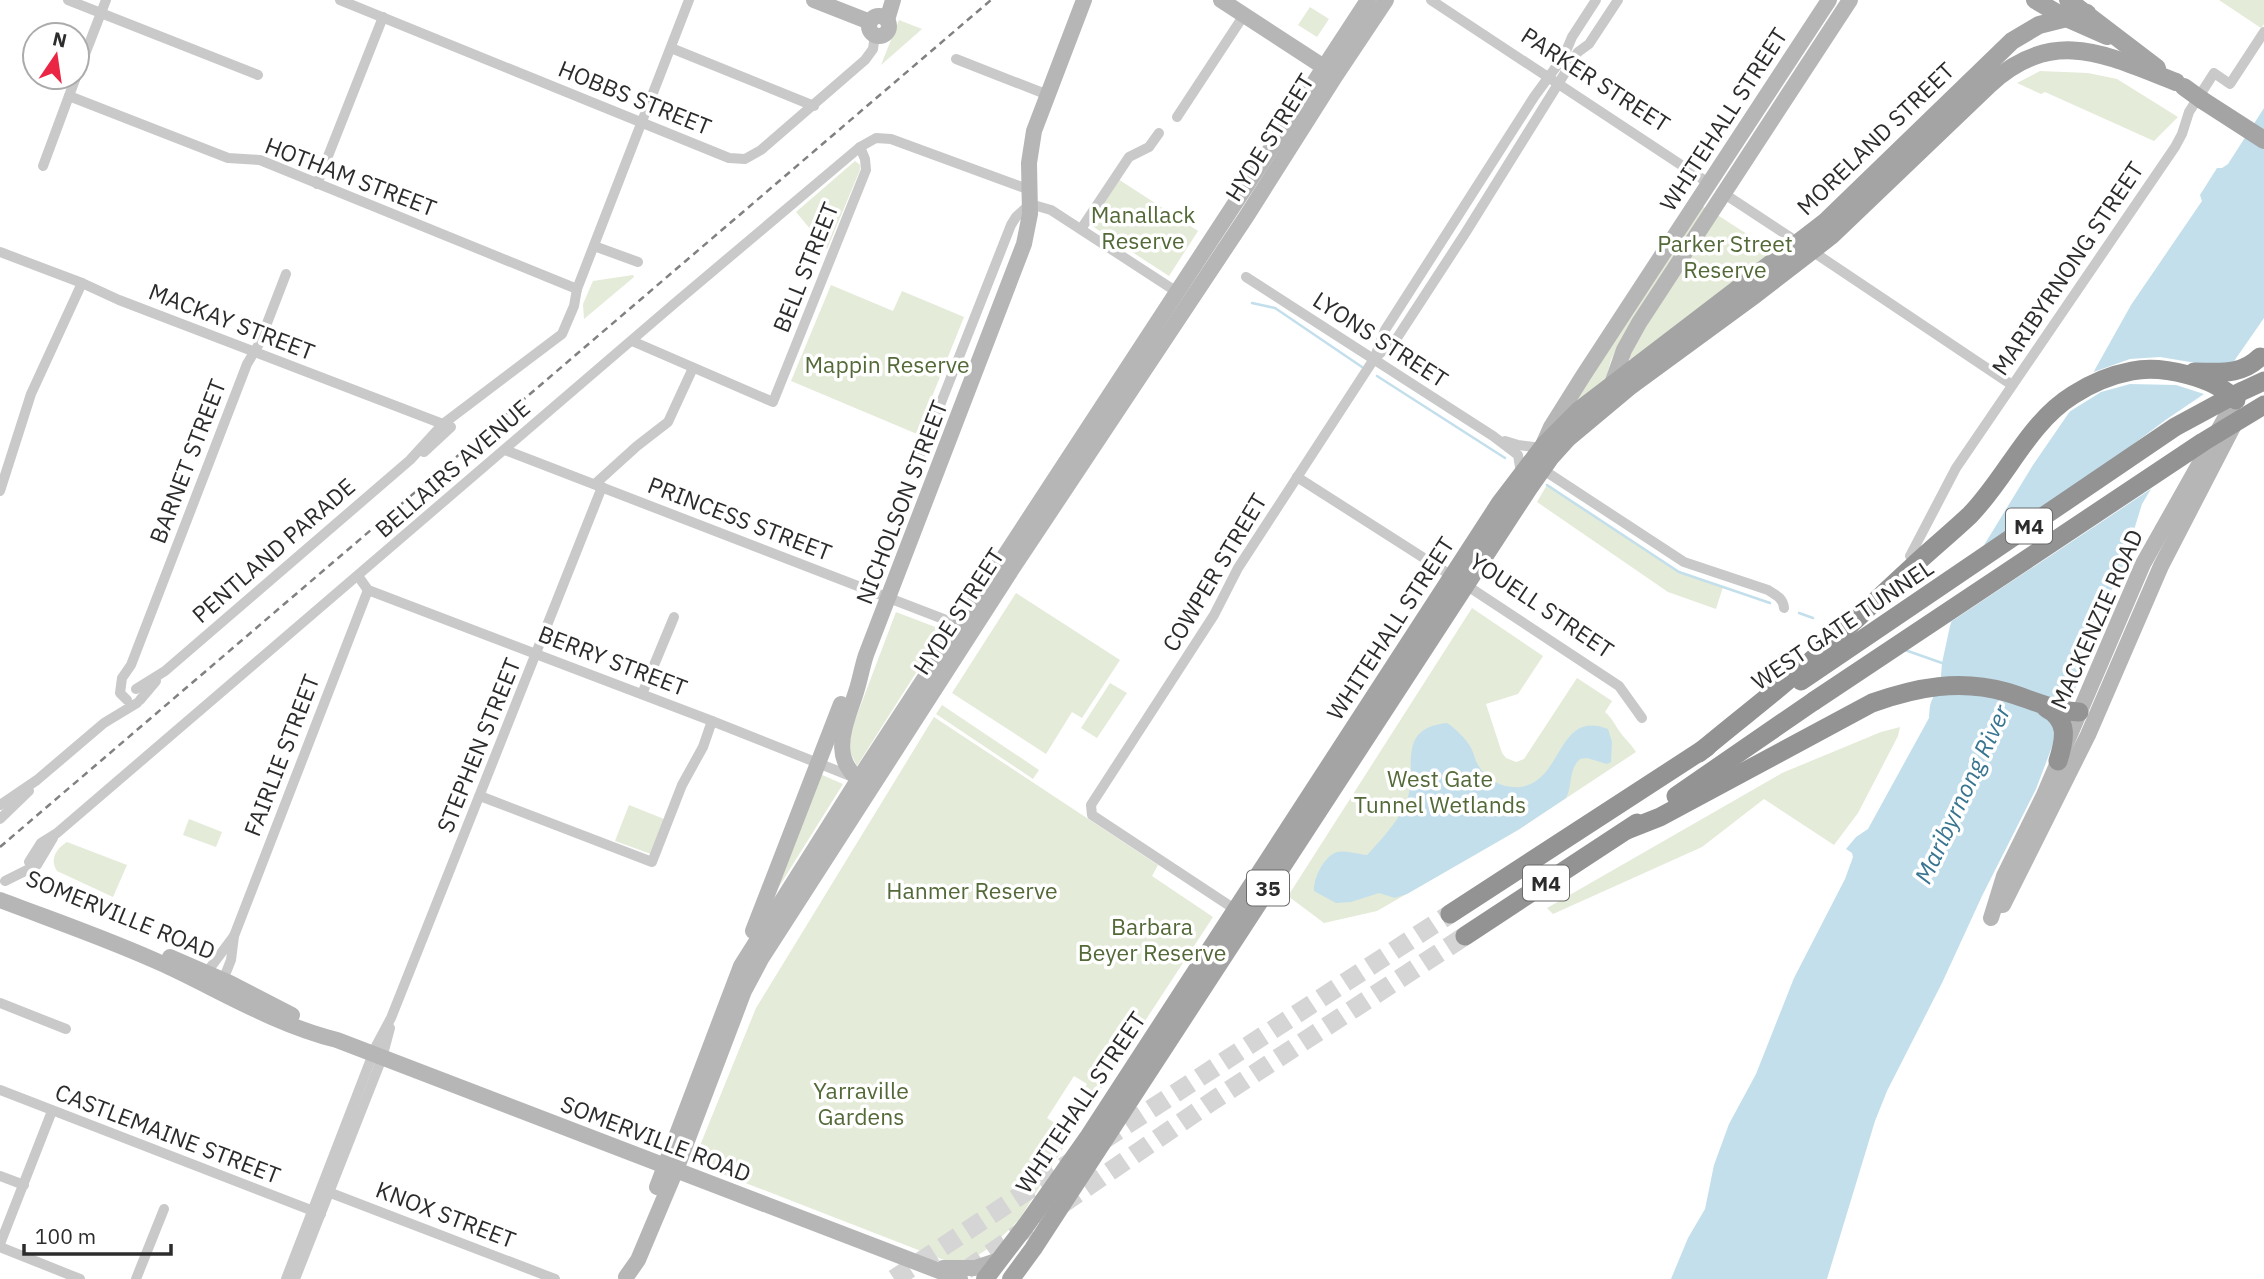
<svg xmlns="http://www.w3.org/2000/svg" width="2264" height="1279" viewBox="0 0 2264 1279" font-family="'IBM Plex Sans',sans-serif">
<rect width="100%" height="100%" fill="#fff"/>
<g fill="#e4ebd8">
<polygon points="2219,0 2264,0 2264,24 2261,28"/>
<polygon points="1310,7 1329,19 1317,37 1298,25"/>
<polygon points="899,20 922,29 881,65"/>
<polygon points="2040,71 2088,73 2117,79 2178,117 2154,141 2045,92 2041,94 2017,83"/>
<polygon points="855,161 860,165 860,170 827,249 796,212"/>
<polygon points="1118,179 1198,231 1169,276 1089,224"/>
<polygon points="1702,206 1707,209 1620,342 1611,360 1605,382 1578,400 1575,397"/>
<polygon points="1716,214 1773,251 1633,362 1629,358 1634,346"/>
<polygon points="633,275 634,277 584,319 583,304 593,281"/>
<polygon points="831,285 893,311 902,291 964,317 917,434 791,381"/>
<polygon points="1547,485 1679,572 1723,587 1716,609 1668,592 1537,502"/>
<polygon points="1016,593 1120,660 1082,718 1072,712 1046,754 952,693"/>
<path d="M1472 608 1543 656 1518 694 1486 704 1502 753 1506 758 1516 762 1524 759 1577 678 1612 701 1605 712C1612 718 1615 725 1620 732 1625 739 1631 744 1636 752L1518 830 1377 911 1324 923 1288 896Z"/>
<polygon points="896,612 943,630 857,766 846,744"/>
<polygon points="1110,683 1127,693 1097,738 1081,728"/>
<polygon points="942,705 1039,770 1033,779 936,714"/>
<polygon points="934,717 1158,865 1152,876 1213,917 1096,1096 1084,1089 1087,1084 1074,1076 1047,1118 1072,1134 1019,1220 993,1245 965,1264 944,1260 707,1168 699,1148 756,1008"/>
<polygon points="1900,727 1898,736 1858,813 1834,845 1764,799 1702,847 1553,914 1547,908 1782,773 1881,732"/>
<polygon points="820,774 843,784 770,901"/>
<polygon points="629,805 664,819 651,854 615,841"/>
<polygon points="189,819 222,832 216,847 183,835"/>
<path d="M67 842 127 865 113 897 57 871C49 859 57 848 67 842Z"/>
</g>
<g fill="#c3dfec">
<path d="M2264 108V318L2189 426 2142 504 2121 572 2096 620 2083 650 2082 672 2075 689 2069 694V702L2036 789 1982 896 1942 983 1887 1091 1875 1121 1827 1279H1671L1688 1238 1705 1209 1714 1165 1729 1124 1756 1074 1794 978 1845 879 1853 857 1852 853 1846 849 1856 837 1868 829 1929 718C1930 704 1930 699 1940 689L1942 663 1950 626 1967 573 2033 465 2079 398 2131 305 2202 201 2200 195 2217 168H2222L2228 164Z"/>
<path d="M1447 723C1456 729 1464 737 1470 746 1473 751 1474 756 1476 761 1484 778 1501 789 1521 787 1564 780 1557 709 1608 729L1612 742 1611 762 1607 764 1587 758 1580 759C1568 770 1573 785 1566 798L1518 830 1407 894 1395 898 1379 893 1351 902 1336 903 1314 891C1313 879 1324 856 1337 852 1345 850 1358 854 1367 855 1380 841 1394 826 1404 808 1422 773 1391 729 1447 723Z"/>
</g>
<polygon fill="#fff" points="2160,357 2202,364 2236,365 2192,428 2157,485 1946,625 1963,571 2167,419 2204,394 2176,385 2130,384 2101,392 2061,417 2088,374 2130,359"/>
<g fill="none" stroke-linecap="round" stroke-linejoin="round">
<g stroke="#c3dfec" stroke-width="2.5">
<polyline points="1252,303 1275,308 1362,367"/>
<polyline points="1377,376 1505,458"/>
<polyline points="1547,485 1679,572 1770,603"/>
<polyline points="1799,613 1813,618"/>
<polyline points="1905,650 1942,663"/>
</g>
<g stroke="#d5d5d5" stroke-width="19" stroke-dasharray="19 10" stroke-linecap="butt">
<polyline points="1102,1141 1450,914"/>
<polyline points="966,1270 1214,1100 1465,936"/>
<polyline points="894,1279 1074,1160"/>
</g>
<g stroke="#c9c9c9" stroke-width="10">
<polyline points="68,0 258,75"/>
<polyline points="340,0 729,158 745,159 761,150 865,60 873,49 875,35"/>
<polyline points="1431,0 1710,184"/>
<polyline points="671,48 814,106"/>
<polyline points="956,59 1048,95"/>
<polyline points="77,75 106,0"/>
<polyline points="69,96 228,158 260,160 577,289"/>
<polyline points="1177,117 1244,15"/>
<polyline points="43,166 76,77"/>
<polyline points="317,184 383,17"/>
<polyline points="1723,193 1799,243"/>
<polyline points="1081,229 1129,157 1149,147 1159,133"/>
<polyline points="594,246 638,262"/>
<polyline points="1812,251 2012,385"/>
<polyline points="0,252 82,283 119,300 448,426"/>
<polyline points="1246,277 1493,436 1518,455 1521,473"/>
<polyline points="632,341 773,402 866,170 865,159 860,147"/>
<polyline points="1375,358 1397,338 1466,232 1578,52 1589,44 1618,0"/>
<polyline points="1505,441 1518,445 1542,448"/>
<polyline points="505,450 959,625"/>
<polyline points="424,452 451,427"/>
<polyline points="920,456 1011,225 1016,217 1030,204 1051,210 1177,292"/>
<path d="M1542 469 1684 562 1768 590C1776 595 1783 598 1784 608"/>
<polyline points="1297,477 1452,576"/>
<polyline points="595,484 637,446 668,422 693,368"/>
<polyline points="0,491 31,394 82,283"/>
<polyline points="1910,556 1956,468 2175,147 2182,134 2189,112 2214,73 2230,84 2264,32"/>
<polyline points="358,576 368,590 712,721 853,777"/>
<polyline points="1466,585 1619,686 1642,718"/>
<polyline points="136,689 165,671 410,460 443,424 562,334 574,306 577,289 689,0"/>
<polyline points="642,694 674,617"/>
<polyline points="127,700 120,693 122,678 131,665 247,364 259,344 286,274"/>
<polyline points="140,700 156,681"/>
<polyline points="480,796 652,862 682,785 703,747 712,721"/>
<polyline points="0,805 37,780 104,723 137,703"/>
<polyline points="0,819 29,791"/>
<polyline points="29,862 41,843 57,833 675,303 860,147 876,138 891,139 1030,190"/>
<polyline points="5,881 37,865 53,838"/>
<polyline points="1236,910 1092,815 1091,805 1214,615 1238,568 1374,359 1385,330 1534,97 1564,56 1572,37 1596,0"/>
<polyline points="207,972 234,936"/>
<polyline points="223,980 231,960 234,936 368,590"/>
<polyline points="0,1003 66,1029"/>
<polyline points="0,1090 321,1214"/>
<polyline points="0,1176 24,1185"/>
<polyline points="323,1190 555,1279"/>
<polyline points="0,1244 52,1111"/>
<polyline points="0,1247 80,1279"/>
<polyline points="136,1279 164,1209"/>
<polyline points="286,1279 376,1046 391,1018 602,487"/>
<polyline points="295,1279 382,1058 390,1028"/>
</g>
<g stroke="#b6b6b6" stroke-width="16">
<polyline points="814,0 870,22"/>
<polyline points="1221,0 1333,73"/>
<circle cx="879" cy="26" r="10"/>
<polyline points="887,20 893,0"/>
<polyline points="1612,384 1624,350 1639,323 1850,0"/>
<polyline points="1543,445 1551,427 1583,376 1829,0"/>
<path d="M866 785C827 760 845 727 856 692 860 680 862 667 866 655L1024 244 1030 214 1029 163 1034 131 1084 0"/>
<path d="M0 900C55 921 111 940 165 965 221 991 276 1025 337 1040L960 1279"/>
<polyline points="2003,905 2088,735 2161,566 2236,421"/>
<polyline points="1991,918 2004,876 2044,795 2143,564 2241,390"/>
<polyline points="753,931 841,704"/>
<polyline points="170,957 230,983 292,1015"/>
<polyline points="657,1187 741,966 858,780 1368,0"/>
<polyline points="943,1268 975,1268 999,1260"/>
<polyline points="626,1277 638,1260 676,1170 744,991 761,959 1012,569 1246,217 1336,75 1386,0"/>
</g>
<g stroke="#a4a4a4" stroke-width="18">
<polyline points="2035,0 2064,17 2107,36"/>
<polyline points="2068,0 2157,68"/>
<polyline points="2202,100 2264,140"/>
<polyline points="985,1279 1027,1224 1089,1136 1500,503 1545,444 1578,411 1825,222 2012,41 2039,25 2087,13"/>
<path d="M1011 1279 1033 1249 1529 488 1550 458 1568 438 1629 387 1756 294 1831 236 1990 84C2054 26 2106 55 2176 82"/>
</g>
<g stroke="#939393" stroke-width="19">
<path d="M2194 372C2219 372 2241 376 2260 357"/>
<path d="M2046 708C2069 720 2065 739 2058 761"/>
<path d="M1699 753C1737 721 1777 691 1814 658 1847 629 1878 598 1911 568 1930 550 1951 533 1970 515 2007 477 2028 423 2073 395 2090 384 2111 375 2132 371 2162 365 2214 377 2236 400"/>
<polyline points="1676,796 1814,701"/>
<path d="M1627 830 1660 817 1872 703C1917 687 1960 679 2006 692 2030 699 2054 711 2079 712"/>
<polyline points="1450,914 1707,747"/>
<polyline points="1465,936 1637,823"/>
</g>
<polyline stroke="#818181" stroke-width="2.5" stroke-dasharray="7 5" stroke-linecap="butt" points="0,847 991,0"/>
<polyline stroke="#a4a4a4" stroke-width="18" points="2184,87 2202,100"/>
<g stroke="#939393" stroke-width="19">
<polyline points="1801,681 2175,427 2236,394 2264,381"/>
<polyline points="1814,701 2203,442 2264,405"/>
</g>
</g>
<g text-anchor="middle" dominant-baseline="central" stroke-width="7" stroke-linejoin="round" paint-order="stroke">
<g fill="#fff" stroke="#6b6b6b" stroke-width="2">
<rect x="2006" y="508.5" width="46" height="35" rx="5"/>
<rect x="1523" y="865.5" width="46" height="35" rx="5"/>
<rect x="1247" y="870.5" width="42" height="35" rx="5"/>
</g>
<g font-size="21" font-weight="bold" fill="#2c2c2c">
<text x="2029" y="526">M4</text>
<text x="1546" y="883">M4</text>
<text x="1268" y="888">35</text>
</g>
<g font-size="23" fill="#2c2c2c" stroke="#fff">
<text transform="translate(1596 79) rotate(33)">PARKER STREET</text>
<text transform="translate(635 97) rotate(22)">HOBBS STREET</text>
<text transform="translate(1723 119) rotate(-57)">WHITEHALL STREET</text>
<text transform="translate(1269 137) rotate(-58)">HYDE STREET</text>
<text transform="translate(1875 138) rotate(-44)">MORELAND STREET</text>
<text transform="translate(351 176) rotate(21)">HOTHAM STREET</text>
<text transform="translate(805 267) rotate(-68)">BELL STREET</text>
<text transform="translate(2067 268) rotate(-56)">MARIBYRNONG STREET</text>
<text transform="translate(232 321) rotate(21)">MACKAY STREET</text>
<text transform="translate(1381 339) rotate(33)">LYONS STREET</text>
<text transform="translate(187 461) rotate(-69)">BARNET STREET</text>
<text transform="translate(452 468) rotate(-41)">BELLAIRS AVENUE</text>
<text transform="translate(901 502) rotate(-69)">NICHOLSON STREET</text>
<text transform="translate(740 518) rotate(21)">PRINCESS STREET</text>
<text transform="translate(273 550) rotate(-41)">PENTLAND PARADE</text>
<text transform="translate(1214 572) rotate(-59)">COWPER STREET</text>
<text transform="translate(1542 605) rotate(34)">YOUELL STREET</text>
<text transform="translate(958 611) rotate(-57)">HYDE STREET</text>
<text transform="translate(2096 619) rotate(-66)">MACKENZIE ROAD</text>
<text transform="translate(1842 624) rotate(-34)">WEST GATE TUNNEL</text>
<text transform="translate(1390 628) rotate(-57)">WHITEHALL STREET</text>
<text transform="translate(613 660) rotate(21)">BERRY STREET</text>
<text transform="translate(478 745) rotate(-68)">STEPHEN STREET</text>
<text transform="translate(281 755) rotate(-69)">FAIRLIE STREET</text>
<text transform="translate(121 914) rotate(22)">SOMERVILLE ROAD</text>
<text transform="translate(1080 1102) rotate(-56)">WHITEHALL STREET</text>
<text transform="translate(168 1133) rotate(21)">CASTLEMAINE STREET</text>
<text transform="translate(656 1138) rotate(21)">SOMERVILLE ROAD</text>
<text transform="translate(446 1214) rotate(21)">KNOX STREET</text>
</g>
<g font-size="23" fill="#536938" stroke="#fff">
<text x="1143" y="214">Manallack<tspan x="1143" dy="26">Reserve</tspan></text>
<text x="1725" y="243">Parker Street<tspan x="1725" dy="26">Reserve</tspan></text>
<text x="887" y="364">Mappin Reserve</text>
<text x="1440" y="778">West Gate<tspan x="1440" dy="26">Tunnel Wetlands</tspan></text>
<text x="972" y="890">Hanmer Reserve</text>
<text x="1152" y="926">Barbara<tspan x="1152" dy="26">Beyer Reserve</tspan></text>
<text x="861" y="1090">Yarraville<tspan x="861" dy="26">Gardens</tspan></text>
</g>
<g font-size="24" font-style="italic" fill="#387590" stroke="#fff">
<text transform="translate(1962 794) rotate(-65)">Maribyrnong River</text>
</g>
</g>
<g transform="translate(56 56) rotate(13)"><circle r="33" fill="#ffffff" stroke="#ababab" stroke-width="2"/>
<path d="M0-5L12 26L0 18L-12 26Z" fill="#eb2644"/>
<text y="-10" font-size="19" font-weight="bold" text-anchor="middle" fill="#2c2c2c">N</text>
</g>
<path d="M24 1244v10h147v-10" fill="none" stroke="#2c2c2c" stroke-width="3.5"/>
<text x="35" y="1244" font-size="21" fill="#2c2c2c" stroke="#ffffff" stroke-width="5" paint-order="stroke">100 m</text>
</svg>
